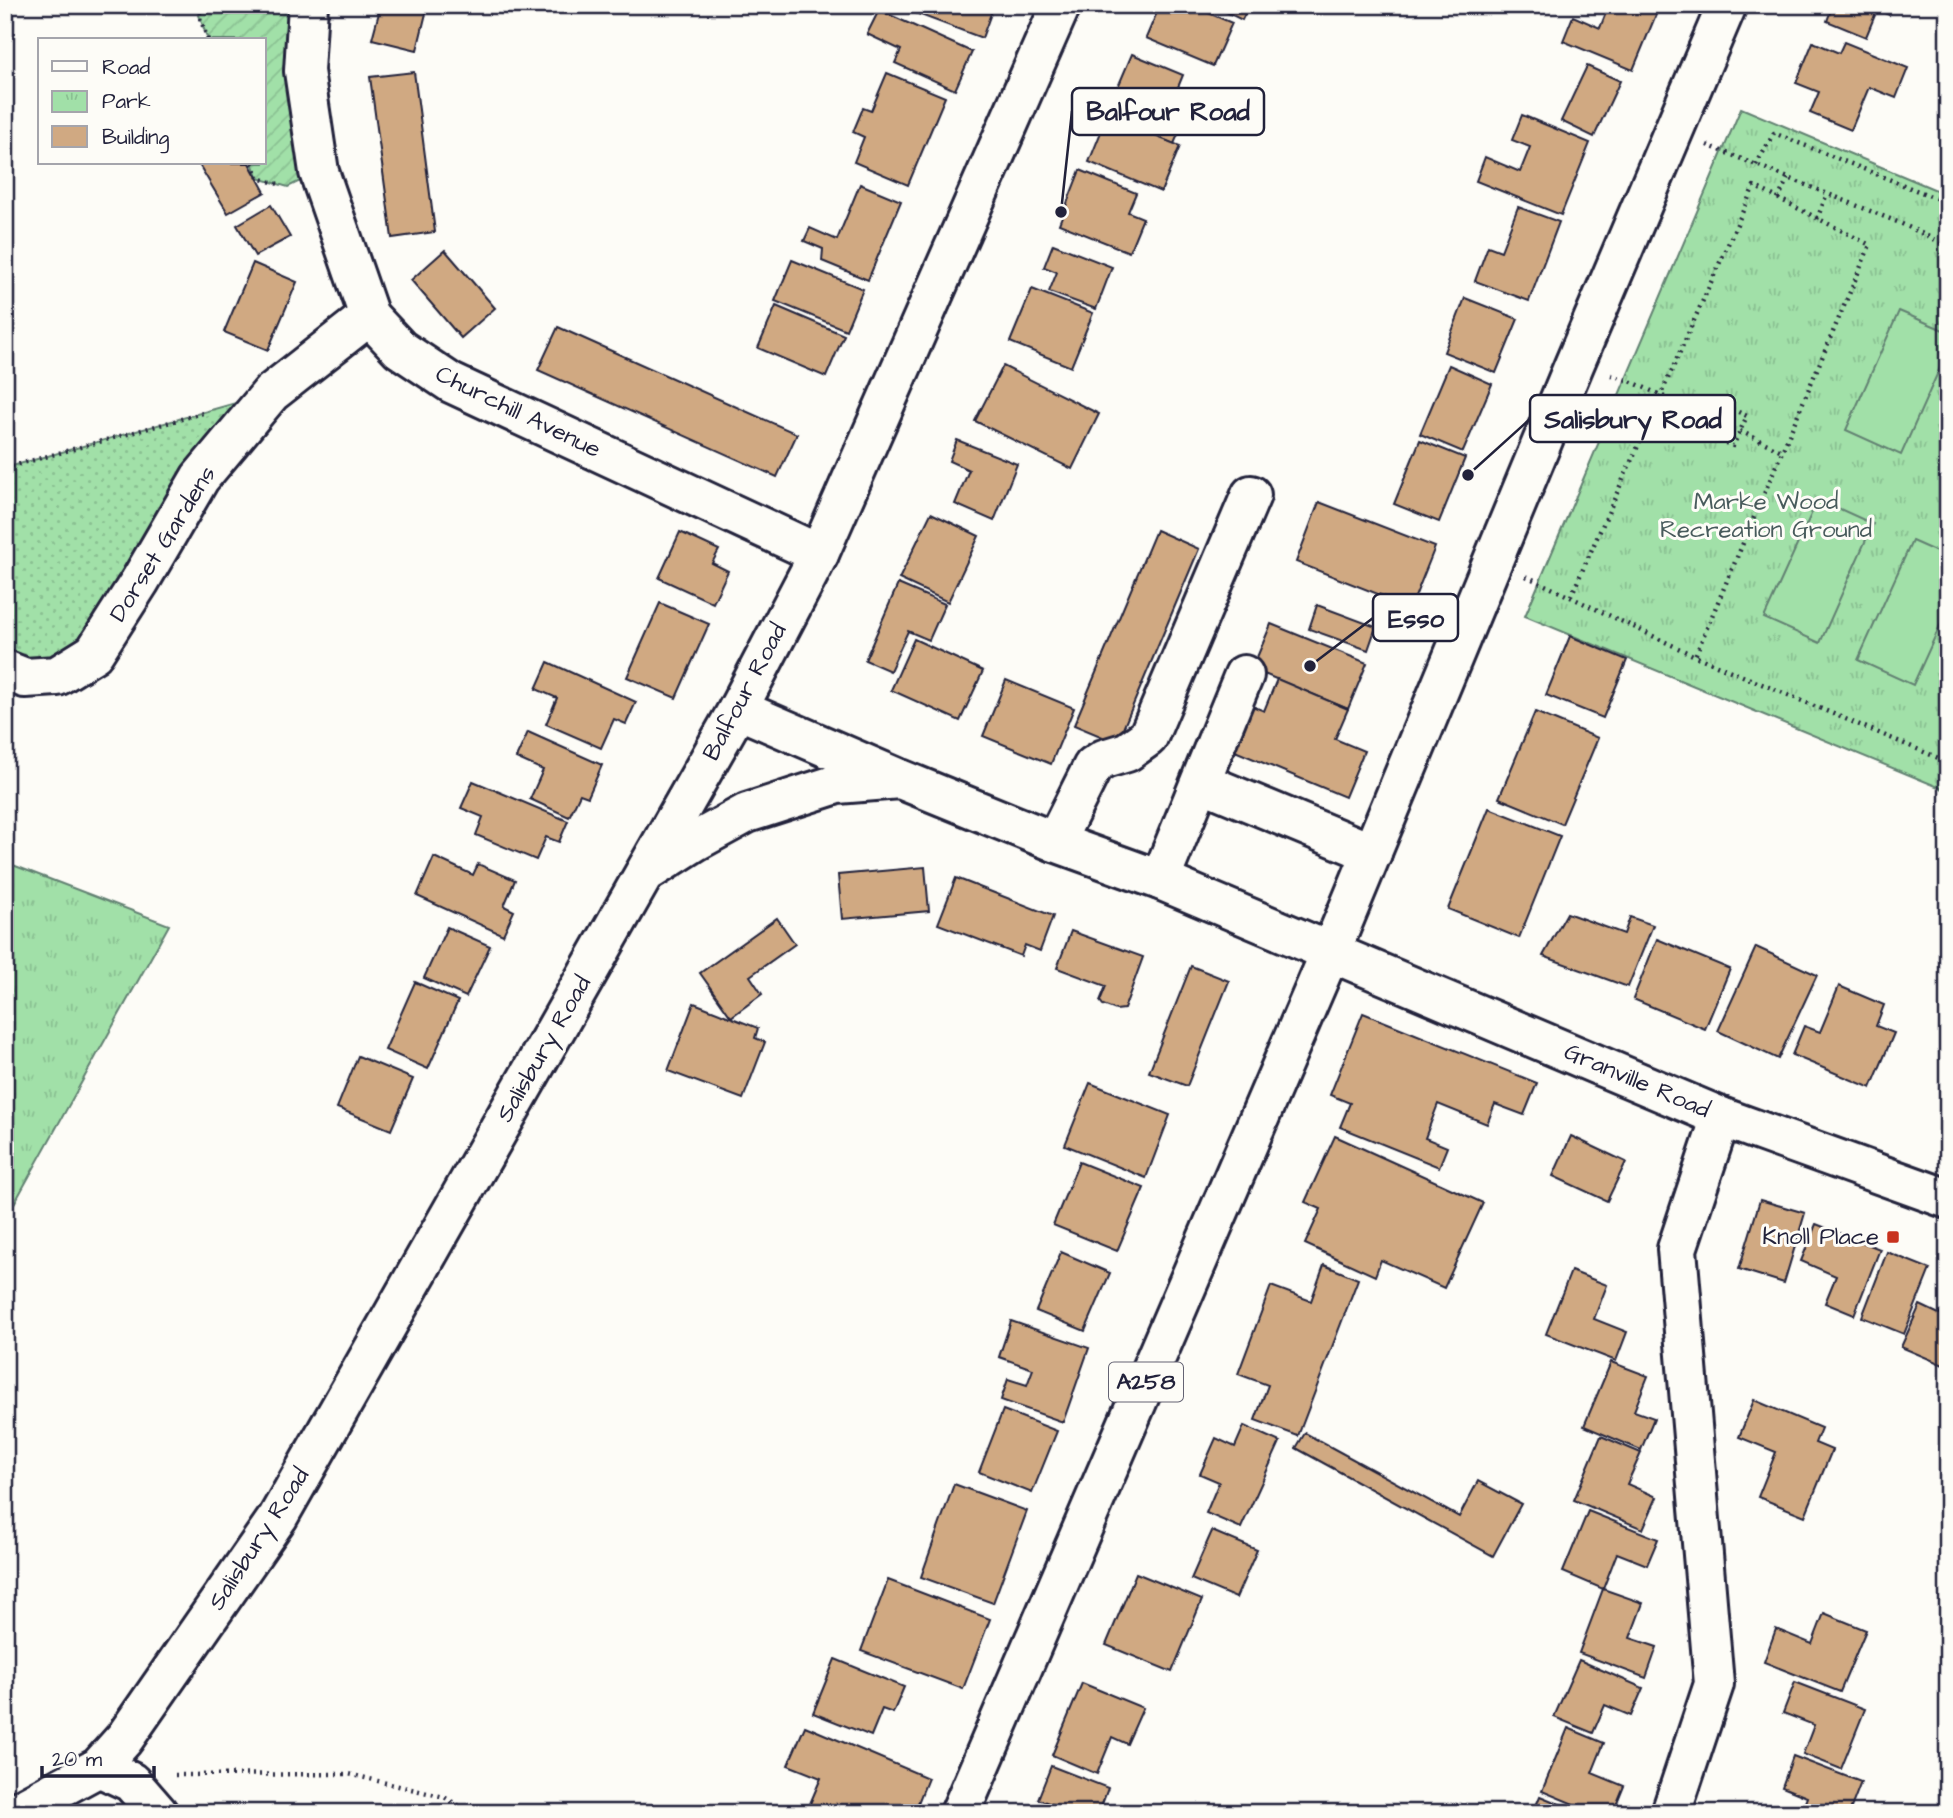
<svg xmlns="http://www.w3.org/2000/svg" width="1953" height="1818" viewBox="0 0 1953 1818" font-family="'Architects Daughter',sans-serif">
<defs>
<pattern id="grass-dots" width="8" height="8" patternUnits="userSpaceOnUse" patternTransform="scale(1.75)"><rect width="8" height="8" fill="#a1e0a8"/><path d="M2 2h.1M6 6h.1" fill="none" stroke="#8ac092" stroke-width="1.8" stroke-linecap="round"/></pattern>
<pattern id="park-tufts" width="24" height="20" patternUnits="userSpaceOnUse" patternTransform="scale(1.75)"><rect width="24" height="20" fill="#a1e0a8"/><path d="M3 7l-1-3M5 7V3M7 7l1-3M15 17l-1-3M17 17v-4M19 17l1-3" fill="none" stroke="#8ac092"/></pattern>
<pattern id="garden-furrows" width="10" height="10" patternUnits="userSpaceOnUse" patternTransform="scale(1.75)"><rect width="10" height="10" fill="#a1e0a8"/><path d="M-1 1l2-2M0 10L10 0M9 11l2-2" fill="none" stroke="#8ac092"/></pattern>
</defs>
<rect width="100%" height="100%" fill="#fdfcf7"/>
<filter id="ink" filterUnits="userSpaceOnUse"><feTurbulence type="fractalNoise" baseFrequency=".0143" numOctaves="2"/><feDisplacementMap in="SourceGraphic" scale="14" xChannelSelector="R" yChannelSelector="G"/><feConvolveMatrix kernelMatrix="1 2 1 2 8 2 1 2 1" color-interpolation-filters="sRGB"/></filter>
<g filter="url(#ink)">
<polygon fill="url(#grass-dots)" stroke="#628172" stroke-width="2" points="271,393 94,653 5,670 5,468"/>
<g fill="url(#park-tufts)" stroke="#628172" stroke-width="2">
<polygon points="1741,108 1948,195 1948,791 1525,616"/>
<polygon points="5,862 169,925 5,1220"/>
</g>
<polygon fill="url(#garden-furrows)" stroke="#628172" stroke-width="2" points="203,5 308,5 319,172 288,187 258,178 252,163 264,163 264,40 208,40 199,15"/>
<g fill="#a1e0a8" stroke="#628172" stroke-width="2">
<polygon points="1899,311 1948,332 1948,350 1901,455 1846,430"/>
<polygon points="1818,499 1873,524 1820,643 1764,618"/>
<polygon points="1912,541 1948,557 1948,608 1913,685 1858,660"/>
</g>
<g fill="#d0a982" stroke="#22223b" stroke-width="2">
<polygon points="381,5 428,5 417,50 372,39"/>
<polygon points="909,5 994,5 982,38 907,10"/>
<polygon points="1160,5 1190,5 1232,23 1213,66 1146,38"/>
<polygon points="1212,5 1249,5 1242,20"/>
<polygon points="1609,5 1660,5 1633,70 1563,41 1573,16 1600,28"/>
<polygon points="1833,5 1893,5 1889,15 1877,10 1866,37 1827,21"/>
<polygon points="879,10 972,52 955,90 895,63 901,50 867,34"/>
<polygon points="1813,42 1839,53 1844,42 1908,68 1896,98 1869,87 1851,130 1810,113 1819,92 1796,83"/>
<polygon points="1132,54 1183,75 1174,97 1191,104 1174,144 1106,115"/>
<polygon points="1587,66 1620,81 1594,137 1561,121"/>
<polygon points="414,72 435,232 392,238 370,77"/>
<polygon points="887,73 945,97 908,185 854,162 864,137 853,132 863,108 871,111"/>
<polygon points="1522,115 1590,143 1561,215 1476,181 1485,157 1520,172 1530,147 1512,140"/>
<polygon points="1107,117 1180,146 1161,192 1089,162"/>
<polygon points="198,163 249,163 265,192 228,213"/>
<polygon points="1080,170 1136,193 1128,212 1143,218 1129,252 1059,224"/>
<polygon points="860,184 901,201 868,280 822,261 823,249 804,241 810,228 837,240"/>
<polygon points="271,205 290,237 255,256 237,225"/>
<polygon points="1518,207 1559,222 1529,301 1475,281 1488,246 1501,251"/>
<polygon points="1053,244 1112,267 1096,309 1049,292 1057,272 1044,267"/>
<polygon points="445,250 495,308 461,338 411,280"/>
<polygon points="792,260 863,289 846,330 775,301"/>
<polygon points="253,263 297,282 268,350 224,332"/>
<polygon points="1032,289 1093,313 1071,367 1010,342"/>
<polygon points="1465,298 1518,319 1496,373 1444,352"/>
<polygon points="776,306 844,335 826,377 758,348"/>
<polygon points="558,327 797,434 777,477 538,370"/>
<polygon points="1449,365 1492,384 1463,452 1420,434"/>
<polygon points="1003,366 1099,414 1072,469 975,421"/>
<polygon points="957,440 1017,464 994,521 955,504 969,470 949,461"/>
<polygon points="1420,440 1465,458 1439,522 1394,504"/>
<polygon points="1319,502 1435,547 1411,607 1296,562"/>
<polygon points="931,513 979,536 948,602 899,579"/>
<polygon points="1156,530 1199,549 1117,743 1074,725"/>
<polygon points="680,532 719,550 712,563 728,571 713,603 659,578"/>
<polygon points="898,584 945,604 929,640 908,631 890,671 865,660"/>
<polygon points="660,603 709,624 676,698 627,677"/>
<polygon points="1317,605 1376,627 1368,650 1309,629"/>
<polygon points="1271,624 1367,663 1348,709 1252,669"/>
<polygon points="1570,636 1627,660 1603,718 1546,695"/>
<polygon points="914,639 983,671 960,721 891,690"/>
<polygon points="548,662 636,702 626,724 614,719 601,748 546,724 557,698 536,689"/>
<polygon points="1277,679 1348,709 1335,739 1364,751 1345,797 1218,744 1236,699 1264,711"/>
<polygon points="1006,680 1074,708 1051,764 983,736"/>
<polygon points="1535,712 1598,738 1562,824 1499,798"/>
<polygon points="528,732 602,765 588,797 580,794 569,817 530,799 543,770 516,758"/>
<polygon points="473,781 568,821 559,842 546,837 536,860 476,835 483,817 461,808"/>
<polygon points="1489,808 1560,836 1519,938 1448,909"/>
<polygon points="434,857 473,875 478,864 515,880 504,906 514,911 503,935 417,896"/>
<polygon points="925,867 929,911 842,919 838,875"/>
<polygon points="956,878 1053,916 1040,951 1025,945 1021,956 938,924"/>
<polygon points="1567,913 1624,934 1630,917 1653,925 1628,987 1543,956"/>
<polygon points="777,918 795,944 750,976 762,994 731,1017 700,973"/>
<polygon points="447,927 490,946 466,997 424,978"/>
<polygon points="1071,931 1143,957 1124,1009 1116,1010 1103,1005 1100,1001 1106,986 1057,968"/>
<polygon points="1657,939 1730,969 1705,1029 1633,999"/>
<polygon points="1756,947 1817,975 1778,1059 1718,1031"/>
<polygon points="1191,966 1229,981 1187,1086 1149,1072"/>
<polygon points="415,982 458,1001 428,1069 385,1050"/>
<polygon points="1839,986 1884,1005 1876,1026 1894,1033 1871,1088 1792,1055 1804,1026 1820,1032"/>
<polygon points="694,1003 758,1028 755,1038 765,1042 743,1099 668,1071"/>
<polygon points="1363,1013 1537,1083 1524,1115 1495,1104 1487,1124 1438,1104 1425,1138 1447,1147 1439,1167 1340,1127 1350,1103 1330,1095"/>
<polygon points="358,1056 413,1079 391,1130 337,1108"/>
<polygon points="1090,1083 1170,1115 1146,1178 1065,1145"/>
<polygon points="1335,1136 1483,1203 1444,1288 1381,1260 1375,1276 1305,1244 1321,1209 1305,1202"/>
<polygon points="1571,1136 1626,1162 1607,1201 1553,1176"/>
<polygon points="1079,1162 1144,1188 1117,1251 1053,1225"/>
<polygon points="1760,1200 1805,1213 1784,1283 1739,1269"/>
<polygon points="1816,1224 1880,1249 1854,1315 1825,1303 1836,1276 1801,1261"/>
<polygon points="1061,1252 1110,1273 1085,1331 1036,1311"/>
<polygon points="1887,1252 1930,1269 1904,1334 1862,1317"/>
<polygon points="1324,1265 1358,1279 1298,1436 1255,1420 1268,1385 1238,1374 1271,1286 1311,1301"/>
<polygon points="1571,1271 1607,1285 1594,1319 1627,1332 1616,1361 1546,1334"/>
<polygon points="1920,1305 1939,1314 1948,1305 1948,1367 1901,1347"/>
<polygon points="1011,1321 1089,1348 1063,1422 1001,1400 1008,1379 1027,1385 1033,1369 999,1357"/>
<polygon points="1611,1362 1648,1376 1634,1411 1654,1418 1641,1450 1584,1426"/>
<polygon points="1754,1400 1821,1428 1815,1443 1832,1450 1805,1516 1758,1497 1776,1452 1739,1437"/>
<polygon points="1003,1410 1057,1431 1032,1493 979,1472"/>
<polygon points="1244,1426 1280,1442 1241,1528 1206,1513 1219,1482 1200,1474 1216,1438 1235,1447"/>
<polygon points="1305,1433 1459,1517 1478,1481 1521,1504 1493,1556 1296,1448"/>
<polygon points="1601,1436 1641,1453 1627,1484 1657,1497 1643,1529 1574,1500"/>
<polygon points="954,1484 1027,1511 993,1603 921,1577"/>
<polygon points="1588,1511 1658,1539 1647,1565 1617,1553 1603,1589 1563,1572"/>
<polygon points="1212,1531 1257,1550 1236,1598 1191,1579"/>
<polygon points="1136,1573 1202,1600 1172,1672 1106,1645"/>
<polygon points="888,1580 990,1619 963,1689 861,1651"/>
<polygon points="1603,1589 1643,1603 1630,1638 1657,1647 1646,1678 1579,1653"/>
<polygon points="1824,1613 1866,1630 1840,1692 1764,1662 1776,1629 1812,1644"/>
<polygon points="835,1659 904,1687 893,1713 882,1709 871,1736 813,1713"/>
<polygon points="1579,1660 1643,1688 1631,1716 1605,1705 1593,1733 1554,1717"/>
<polygon points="1795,1682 1865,1709 1841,1769 1803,1754 1814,1725 1783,1713"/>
<polygon points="1082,1683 1143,1708 1127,1744 1112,1737 1097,1774 1052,1755"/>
<polygon points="805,1726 928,1778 914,1813 806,1813 821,1778 788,1765"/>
<polygon points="1568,1728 1604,1743 1592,1773 1624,1786 1613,1813 1595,1813 1542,1791"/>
<polygon points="1793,1756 1861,1782 1849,1813 1801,1813 1807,1797 1782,1787"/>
<polygon points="1051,1766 1108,1788 1101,1807 1117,1813 1075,1813 1038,1799"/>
<polygon points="1540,1796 1579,1812 1579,1813 1533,1813"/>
<polygon points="1329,1806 1344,1813 1327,1813"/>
</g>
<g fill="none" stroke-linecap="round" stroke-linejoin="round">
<defs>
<g id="minor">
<polyline points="308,5 304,71 319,172 369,316 400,349 451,383 819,554"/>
<polyline points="5,670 25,678 57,676 94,653 140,581 200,478 271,393 369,316"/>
<polyline points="738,709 895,777"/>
<polyline points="1201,782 1372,853"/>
<polyline points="1055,842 1093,766 1104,759 1127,752 1148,737 1251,495"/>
<polyline points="647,872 696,841 747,813 837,784 900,779 1055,842 1160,880 1721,1117 1948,1199"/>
<polyline points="1160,880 1244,675"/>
<polyline points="99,1767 131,1782 158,1813"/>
<polyline points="14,1813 99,1767 124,1739 278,1517 738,709 819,554 1061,5"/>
<polyline points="1671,1813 1714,1684 1677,1249 1721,1117"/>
</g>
<polyline id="major" points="960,1813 1331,951 1574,365 1727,5"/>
</defs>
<use href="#minor" stroke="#22223b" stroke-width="44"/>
<use href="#major" stroke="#22223b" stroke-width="44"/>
<g stroke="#22223b" stroke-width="4.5" stroke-dasharray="2 5" stroke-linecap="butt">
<polyline points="203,5 199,15 208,40"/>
<polyline points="1707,145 1900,223 1948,246"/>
<polyline points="252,163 258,178 282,185"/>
<polyline points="1756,165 1774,133 1948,203"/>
<polyline points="1778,199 1788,178"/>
<polyline points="1817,219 1827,194"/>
<polyline points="1611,375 1630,381 1706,416"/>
<polygon points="1713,400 1747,416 1733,446 1700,433"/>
<polyline points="1740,431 1782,451"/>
<polyline points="5,468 203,413"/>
<polyline points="1526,576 1695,656 1948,762"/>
<polyline points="1571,596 1754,186 1870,245 1695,656"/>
<polyline points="175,1775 349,1774 444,1797 471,1813"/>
</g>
<use href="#minor" stroke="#fdfcf7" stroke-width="38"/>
<use href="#major" stroke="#fdfcf7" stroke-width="38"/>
</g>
</g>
<rect fill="#c8321e" stroke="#fdfcf7" stroke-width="2.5" x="1886" y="1230" width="14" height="14" rx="3.5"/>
<g text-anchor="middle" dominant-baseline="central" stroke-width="6" stroke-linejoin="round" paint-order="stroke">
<rect fill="#fdfcf7" stroke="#646373" stroke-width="2" x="1109" y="1362.5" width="74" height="39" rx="5"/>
<g font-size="23" font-weight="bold" fill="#22223b">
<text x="1146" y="1382">A258</text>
</g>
<g font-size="24" fill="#22223b" stroke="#fdfcf7">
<text transform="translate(518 412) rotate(26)">Churchill Avenue</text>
<text transform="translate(163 544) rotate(-58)">Dorset Gardens</text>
<text transform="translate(745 692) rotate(-62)">Balfour Road</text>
<text transform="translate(544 1049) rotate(-60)">Salisbury Road</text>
<text transform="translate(1637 1081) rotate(23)">Granville Road</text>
<text transform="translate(259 1539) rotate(-57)">Salisbury Road</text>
</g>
<g font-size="24" fill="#485b5c" stroke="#fdfcf7">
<text x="1766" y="502">Marke Wood<tspan x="1766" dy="28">Recreation Ground</tspan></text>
</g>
<g font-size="24" fill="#22223b" stroke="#fdfcf7" text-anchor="end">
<text x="1879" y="1237">Knoll Place</text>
</g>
</g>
<path fill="none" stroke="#22223b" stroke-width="2.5" d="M1061 212L1072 111M1468 475L1530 419M1310 666L1373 618"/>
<g fill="#22223b" stroke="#fdfcf7" stroke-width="2.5">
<circle cx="1061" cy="212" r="7"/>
<circle cx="1468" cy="475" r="7"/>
<circle cx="1310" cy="666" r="7"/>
</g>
<g fill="#fdfcf7" stroke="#22223b" stroke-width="2.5">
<rect x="1072" y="88" width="192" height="47" rx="7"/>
<rect x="1530" y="395" width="205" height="47" rx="7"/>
<rect x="1373" y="594" width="85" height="47" rx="7"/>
</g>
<g font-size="26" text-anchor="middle" font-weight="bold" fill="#22223b">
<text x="1168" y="120">Balfour Road</text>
<text x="1633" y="428">Salisbury Road</text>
<text x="1416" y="627">Esso</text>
</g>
<rect width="1953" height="1818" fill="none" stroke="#fdfcf7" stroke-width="28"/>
<rect x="14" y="14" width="1925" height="1790" fill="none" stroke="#22223b" stroke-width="2.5" filter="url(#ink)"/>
<rect x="38" y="38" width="228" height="126" fill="#fdfcf7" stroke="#a5a5ac" stroke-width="2"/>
<rect x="52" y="61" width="35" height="10" fill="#fdfcf7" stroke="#a5a5ac" stroke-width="2"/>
<text x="102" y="74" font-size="21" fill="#22223b">Road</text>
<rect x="52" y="91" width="35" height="21" fill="url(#park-tufts)" stroke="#a5a5ac" stroke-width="2"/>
<text x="102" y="108" font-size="21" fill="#22223b">Park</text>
<rect x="52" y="126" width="35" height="21" fill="#d0a982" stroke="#a5a5ac" stroke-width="2"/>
<text x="102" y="144" font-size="21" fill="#22223b">Building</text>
<path d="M42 1766v10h112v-10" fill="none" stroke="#22223b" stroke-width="3.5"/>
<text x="52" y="1766" font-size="21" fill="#22223b" stroke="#fdfcf7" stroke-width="5" paint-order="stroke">20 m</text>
</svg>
